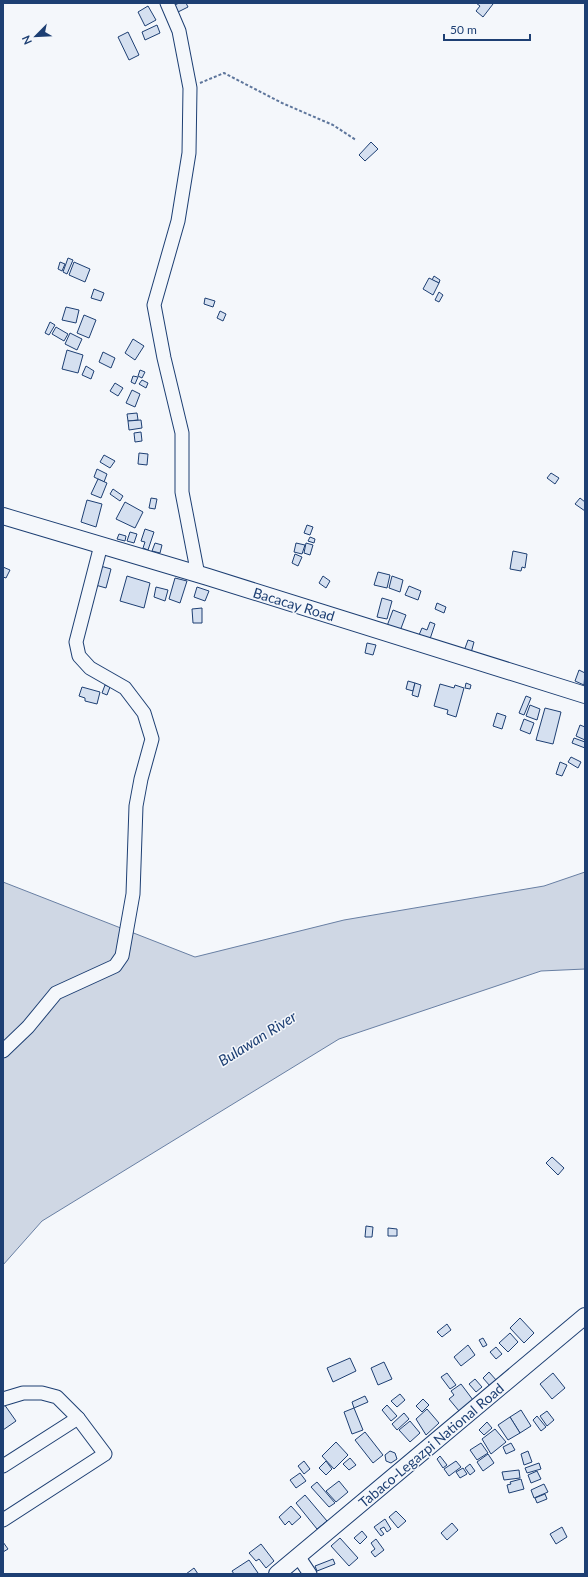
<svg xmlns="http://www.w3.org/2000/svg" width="588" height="1577" viewBox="0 0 588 1577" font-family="Lato,sans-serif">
<rect width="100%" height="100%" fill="#f4f7fb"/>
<polygon fill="#cfd7e4" stroke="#687fa3" points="585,872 585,969 541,971 339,1039 42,1221 3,1265 3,882 195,957 344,920 544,886"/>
<g fill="#d5e0f0" stroke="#1d3f73">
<polygon points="179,3 186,3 188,7 178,12 175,5"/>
<polygon points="476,3 491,3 493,4 483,17 476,11 480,6"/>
<polygon points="148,6 156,20 145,26 138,12"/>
<polygon points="157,25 160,33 145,40 142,32"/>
<polygon points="128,32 139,55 129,60 118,37"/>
<polygon points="371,142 378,149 365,161 359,155"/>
<polygon points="68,258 73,260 67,274 63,272"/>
<polygon points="60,262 65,264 62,271 58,269"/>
<polygon points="74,262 90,269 85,282 69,275"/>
<polygon points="434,276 440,280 439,283 432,280"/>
<polygon points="429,278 439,283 433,295 423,289"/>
<polygon points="94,289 104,293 101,301 91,298"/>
<polygon points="439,292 443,295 439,302 435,300"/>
<polygon points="205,298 215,301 213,307 204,304"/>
<polygon points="66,307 79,310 76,323 62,320"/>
<polygon points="220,311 226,314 223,321 217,318"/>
<polygon points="84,315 96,320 89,338 77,333"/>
<polygon points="50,322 55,325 49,335 45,333"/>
<polygon points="56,327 68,334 64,341 52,334"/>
<polygon points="70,333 82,339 77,350 65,344"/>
<polygon points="133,339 144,346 135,360 125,353"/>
<polygon points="67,350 83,355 78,373 62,369"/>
<polygon points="103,352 115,358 111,368 99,362"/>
<polygon points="86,366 94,371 91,379 82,375"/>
<polygon points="140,370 145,372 142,378 138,376"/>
<polygon points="133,376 138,377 135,384 131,382"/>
<polygon points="142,380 148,383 146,388 139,384"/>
<polygon points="115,383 123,388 118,396 110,391"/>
<polygon points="132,390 140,394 135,407 126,403"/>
<polygon points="137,413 138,420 128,421 127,414"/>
<polygon points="141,420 142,428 129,430 128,421"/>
<polygon points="141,432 142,441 135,442 134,433"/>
<polygon points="139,453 148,454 147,465 138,464"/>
<polygon points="104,455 115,461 110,468 100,462"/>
<polygon points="97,469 107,474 104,482 94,477"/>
<polygon points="551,473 559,478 555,484 547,478"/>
<polygon points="98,479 107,483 101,498 91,494"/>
<polygon points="113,489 123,496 120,501 110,494"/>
<polygon points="151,498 157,499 155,509 149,508"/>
<polygon points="580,498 585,502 585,511 575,504"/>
<polygon points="87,500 102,504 96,527 81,522"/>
<polygon points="125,502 143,512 135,528 116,519"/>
<polygon points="307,525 313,527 310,535 304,533"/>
<polygon points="145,529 154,532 148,550 143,548 145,542 141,541"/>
<polygon points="130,532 137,534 134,543 127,541"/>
<polygon points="119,534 126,536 125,541 117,539"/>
<polygon points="310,537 315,539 314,543 308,541"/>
<polygon points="155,543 162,545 160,553 152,551"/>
<polygon points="296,543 305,545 302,554 294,552"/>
<polygon points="306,543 313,545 310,555 304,553"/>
<polygon points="513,551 527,554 525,568 522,567 521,571 510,569"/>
<polygon points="295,554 302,557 298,566 292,563"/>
<polygon points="97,565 111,569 106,588 92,584"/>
<polygon points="3,567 10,570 6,578 3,577"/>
<polygon points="378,572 390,575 387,588 374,585"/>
<polygon points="127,576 150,583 144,608 120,601"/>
<polygon points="323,576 330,581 326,588 319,583"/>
<polygon points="392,576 403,580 400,592 389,588"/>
<polygon points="175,578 187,581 180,603 169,599"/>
<polygon points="409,586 421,591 418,600 405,595"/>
<polygon points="156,587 168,590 165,601 154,597"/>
<polygon points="197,587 209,591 205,601 194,597"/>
<polygon points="382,598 392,601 387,619 377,617"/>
<polygon points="437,603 446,607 444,613 435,609"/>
<polygon points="202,608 202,623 193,623 192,609"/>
<polygon points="393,610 406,615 400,631 387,626"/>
<polygon points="430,622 435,624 430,639 419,635 422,628 427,630"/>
<polygon points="468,640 474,642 471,653 464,651"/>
<polygon points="367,643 376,645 373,655 365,653"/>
<polygon points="579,670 585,673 584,685 575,681"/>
<polygon points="408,681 415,683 413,691 406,689"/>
<polygon points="415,683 421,685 418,697 412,695"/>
<polygon points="466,683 471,685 470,689 465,688"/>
<polygon points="440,684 454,688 455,685 464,688 456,717 447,714 448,710 434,706"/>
<polygon points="105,685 110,687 107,695 102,693"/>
<polygon points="82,687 100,692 97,704 85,701 85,698 79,696"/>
<polygon points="526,696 531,698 524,715 519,713"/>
<polygon points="530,705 540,709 537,720 526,716"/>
<polygon points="545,708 561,712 553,744 536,740"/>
<polygon points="497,713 506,716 502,729 493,726"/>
<polygon points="524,719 534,723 530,734 520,730"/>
<polygon points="580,725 585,727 585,740 576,736"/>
<polygon points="574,738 585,742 585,748 572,743"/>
<polygon points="571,757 581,762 578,768 568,762"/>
<polygon points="560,762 567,765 562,776 556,774"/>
<polygon points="552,1157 564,1168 558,1175 546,1163"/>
<polygon points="366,1226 373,1227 372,1237 365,1237"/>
<polygon points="388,1228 397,1229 397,1236 388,1236"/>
<polygon points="520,1318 534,1333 524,1343 510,1328"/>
<polygon points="447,1324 451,1330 442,1337 437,1332"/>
<polygon points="510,1333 518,1342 508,1352 499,1343"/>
<polygon points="483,1338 487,1345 483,1347 479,1340"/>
<polygon points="468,1345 475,1355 461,1366 454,1357"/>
<polygon points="496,1347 502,1354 496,1359 490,1352"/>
<polygon points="350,1358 356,1371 333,1382 327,1368"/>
<polygon points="384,1362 392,1379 378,1385 371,1368"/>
<polygon points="489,1372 497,1381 490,1386 483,1378"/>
<polygon points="447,1373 456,1385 450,1389 441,1377"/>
<polygon points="553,1373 565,1388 552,1399 540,1384"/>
<polygon points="475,1379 482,1387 476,1392 469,1384"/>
<polygon points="461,1384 473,1400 459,1411 449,1399 454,1395 451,1391"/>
<polygon points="400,1394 405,1400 397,1407 391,1401"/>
<polygon points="365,1396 368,1402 354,1408 352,1402"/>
<polygon points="423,1399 429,1405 422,1412 416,1406"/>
<polygon points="3,1404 4,1404 16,1421 3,1430"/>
<polygon points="387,1405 397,1416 391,1421 382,1410"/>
<polygon points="354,1408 363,1430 352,1434 344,1412"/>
<polygon points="427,1409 439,1423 426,1435 416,1419"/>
<polygon points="521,1410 531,1426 520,1433 510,1417"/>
<polygon points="547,1411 554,1420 547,1426 540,1416"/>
<polygon points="404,1413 409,1419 397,1430 392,1424"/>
<polygon points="537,1416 546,1427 541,1431 533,1420"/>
<polygon points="510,1417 520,1433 508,1440 498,1425"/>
<polygon points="410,1421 420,1433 410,1442 399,1430"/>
<polygon points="487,1422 492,1428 484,1435 479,1430"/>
<polygon points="495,1429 506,1442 491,1454 482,1439"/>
<polygon points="365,1432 383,1455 373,1463 355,1440"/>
<polygon points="336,1442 348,1455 334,1469 322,1456"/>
<polygon points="481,1443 488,1453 477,1460 470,1450"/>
<polygon points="511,1443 515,1450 506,1454 503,1447"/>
<polygon points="390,1451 395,1453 397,1459 391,1463 386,1461 385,1455"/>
<polygon points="528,1451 532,1462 524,1465 521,1454"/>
<polygon points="488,1454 494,1463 483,1471 477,1462"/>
<polygon points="440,1456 447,1465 443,1468 437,1459"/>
<polygon points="350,1458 356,1465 349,1470 343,1464"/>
<polygon points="304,1461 310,1469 304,1474 298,1466"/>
<polygon points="326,1461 332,1469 326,1475 319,1468"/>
<polygon points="456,1461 461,1467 449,1476 444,1469"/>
<polygon points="539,1463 541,1469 527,1473 525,1468"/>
<polygon points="470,1464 475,1471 470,1475 465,1468"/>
<polygon points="463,1468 467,1474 460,1478 456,1472"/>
<polygon points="519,1470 520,1478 504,1480 502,1472"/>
<polygon points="537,1471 541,1479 531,1483 528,1475"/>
<polygon points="300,1473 306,1481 296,1488 290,1480"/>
<polygon points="521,1479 524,1489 509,1493 507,1485 511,1484 510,1482"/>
<polygon points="339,1481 348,1492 336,1502 326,1491"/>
<polygon points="317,1482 335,1503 329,1507 311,1487"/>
<polygon points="544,1484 548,1492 534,1498 531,1490"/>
<polygon points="545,1494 547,1499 537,1503 535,1498"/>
<polygon points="305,1495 327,1521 317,1529 296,1503"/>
<polygon points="291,1506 301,1517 292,1525 289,1521 285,1525 279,1517"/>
<polygon points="396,1511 406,1521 398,1528 389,1517"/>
<polygon points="385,1519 391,1529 387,1532 384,1527 380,1529 384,1534 381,1536 374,1527"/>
<polygon points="452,1523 458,1530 447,1540 441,1533"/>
<polygon points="562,1527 567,1537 556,1544 550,1534"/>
<polygon points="362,1531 367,1537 360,1544 354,1538"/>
<polygon points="340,1538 358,1558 349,1566 331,1546"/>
<polygon points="376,1539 384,1550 375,1557 371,1552 375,1549 371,1543"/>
<polygon points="3,1542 8,1549 3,1552"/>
<polygon points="261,1544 274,1561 266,1568 259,1559 256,1561 249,1553"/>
<polygon points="333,1559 335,1564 317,1571 315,1566"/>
<polygon points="249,1560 258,1573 256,1574 234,1574 232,1571"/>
<polygon points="194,1568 198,1574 186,1574"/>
</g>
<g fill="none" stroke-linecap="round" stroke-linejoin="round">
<defs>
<g id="minor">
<polyline points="167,3 179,31 190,88 189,153 178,221 154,305 164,358 182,433 182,492 198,575"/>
<polyline points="3,1051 28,1027 56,993 115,966 122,956 133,894 136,806 141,779 152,739 144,713 125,688 90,668 79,656 76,642 101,545"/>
<polyline points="3,1399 23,1393 42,1393 57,1397 78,1418 105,1454 3,1520"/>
<polyline points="3,1466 78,1418"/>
<polyline points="298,1556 310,1574"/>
</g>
<g id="major">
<polyline points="3,516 208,577 585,695"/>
<polyline points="277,1574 585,1316"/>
</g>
</defs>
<use href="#minor" stroke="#1d3f73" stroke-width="15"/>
<use href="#major" stroke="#1d3f73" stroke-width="18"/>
<polyline stroke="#5e769c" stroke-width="2" stroke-dasharray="3 2" stroke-linecap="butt" points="200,83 224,73 282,103 333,125 356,140"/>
<use href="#minor" stroke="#f4f7fb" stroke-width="13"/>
<use href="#major" stroke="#f4f7fb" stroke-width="16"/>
</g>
<g text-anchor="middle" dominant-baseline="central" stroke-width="3" stroke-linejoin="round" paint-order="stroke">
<g font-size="14" fill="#1d3f73" stroke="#f4f7fb">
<text transform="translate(294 604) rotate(17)">Bacacay Road</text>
<text transform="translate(431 1445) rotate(-40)">Tabaco-Legazpi National Road</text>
</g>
<g font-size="15" font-style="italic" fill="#1d3f73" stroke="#f4f7fb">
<text transform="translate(257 1038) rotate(-32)">Bulawan River</text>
</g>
</g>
<rect width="588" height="1577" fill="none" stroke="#1d3f73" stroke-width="8"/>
<g transform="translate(36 36) rotate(246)" stroke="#f4f7fb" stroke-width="3" paint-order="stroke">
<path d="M0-3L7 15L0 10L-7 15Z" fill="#1d3f73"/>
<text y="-6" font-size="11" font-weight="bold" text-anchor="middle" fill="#1d3f73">N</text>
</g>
<path d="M444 34v6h86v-6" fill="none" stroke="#1d3f73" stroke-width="2"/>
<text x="450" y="34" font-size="12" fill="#1d3f73" stroke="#f4f7fb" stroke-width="3" paint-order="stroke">50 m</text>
</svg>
